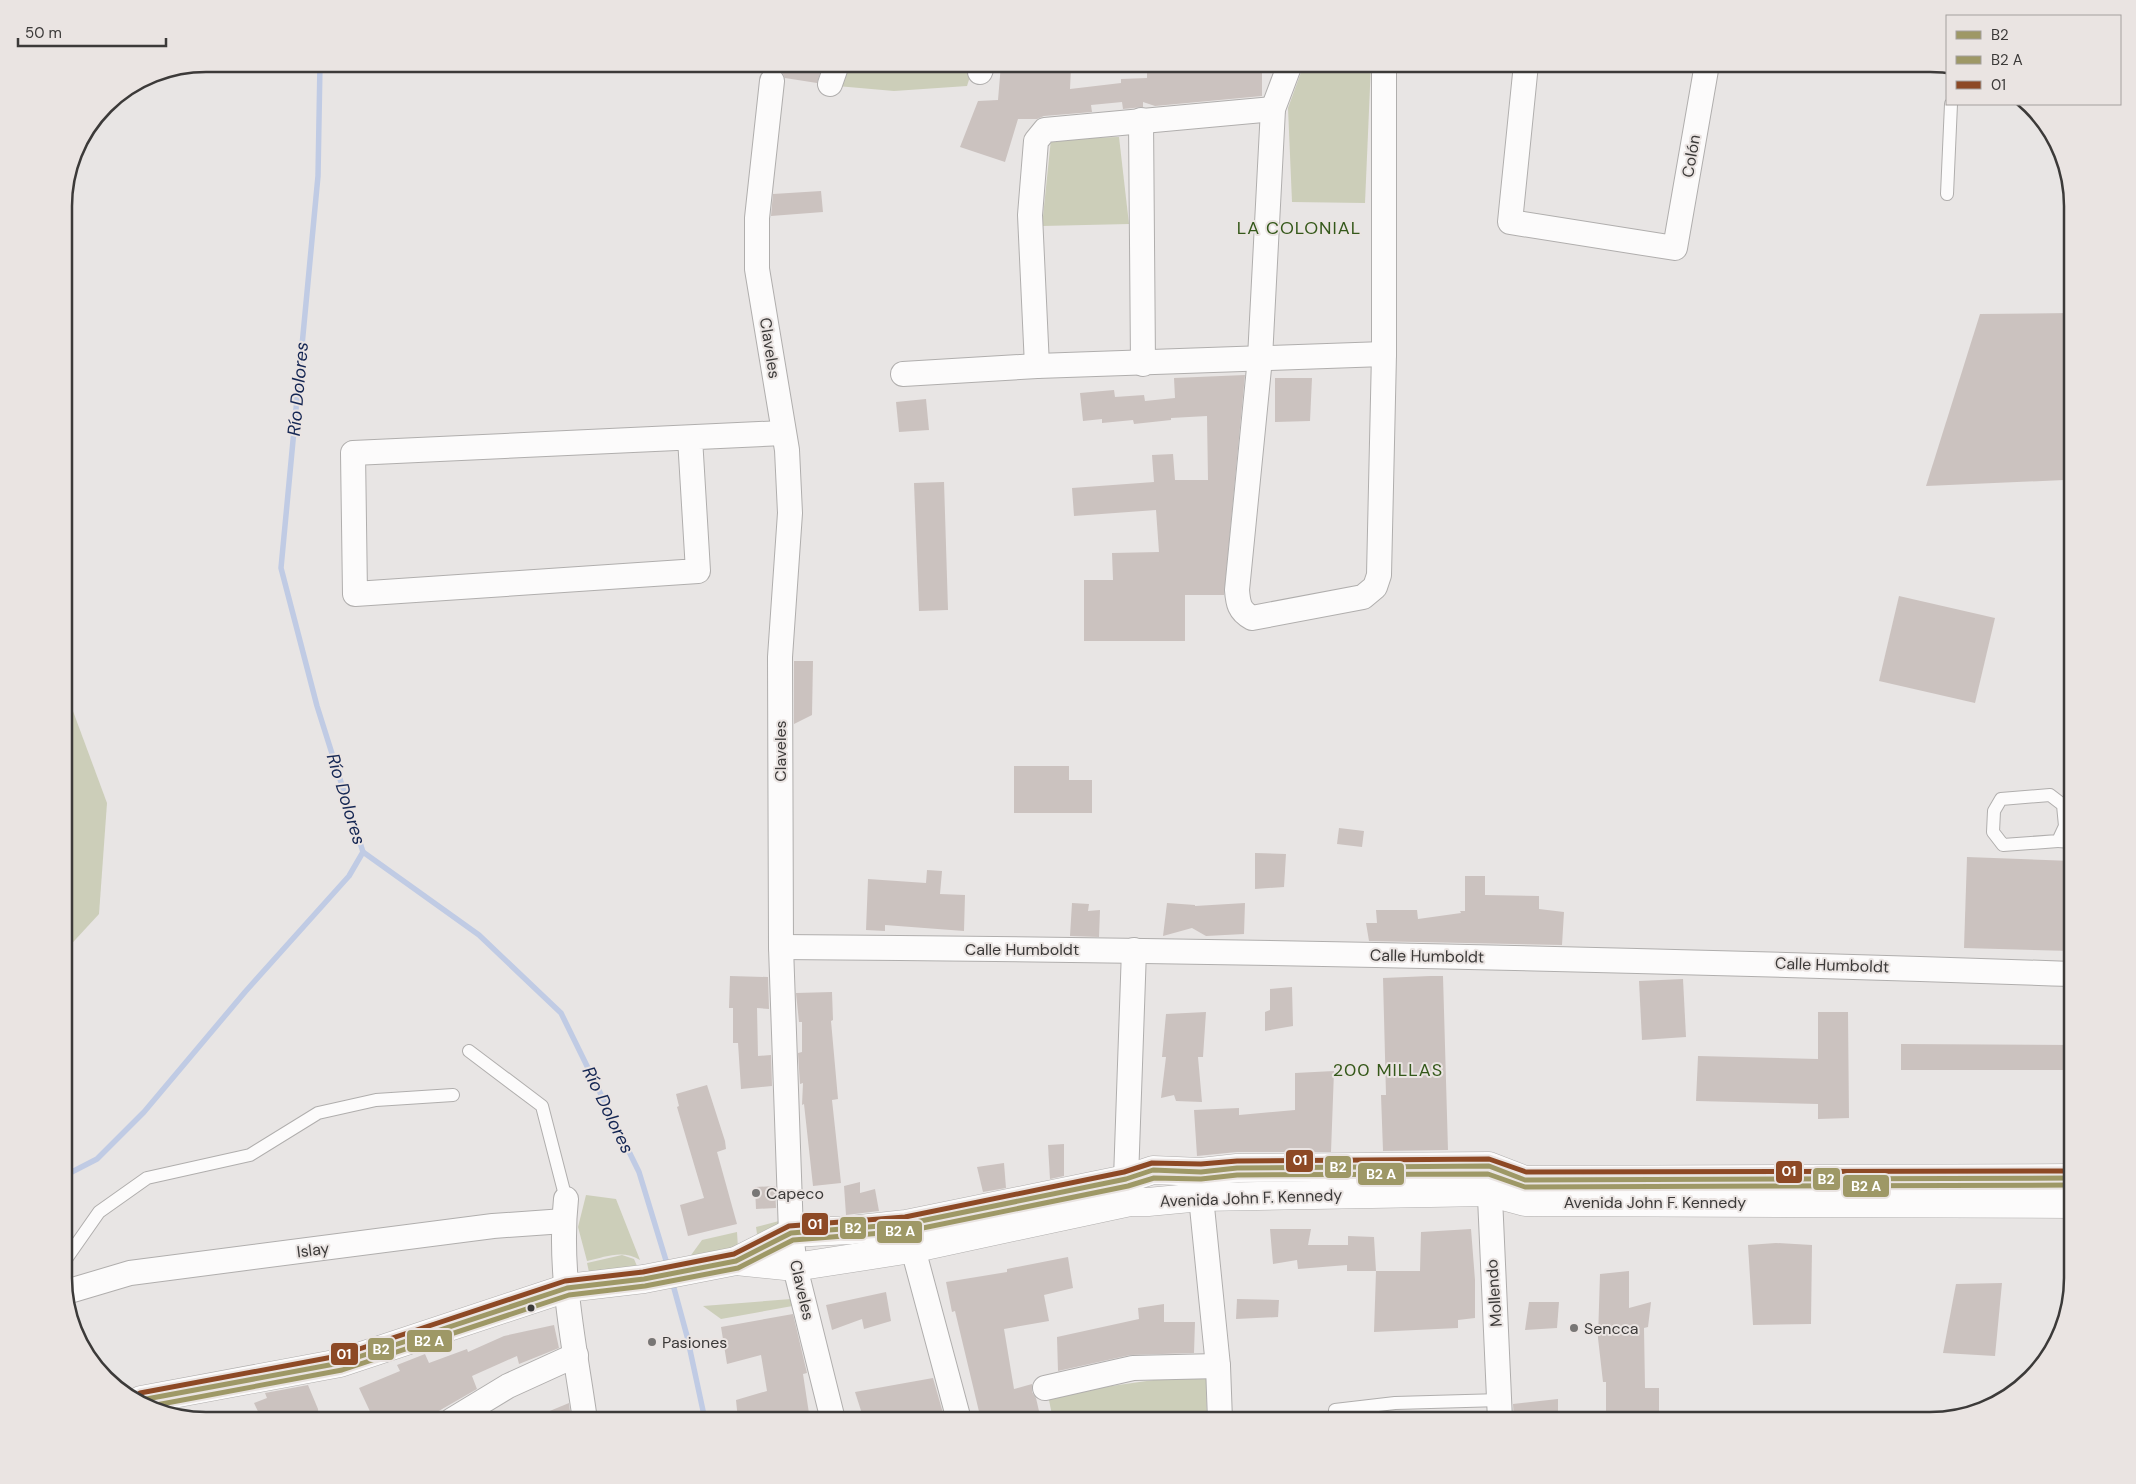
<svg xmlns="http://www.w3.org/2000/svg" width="2136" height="1484" viewBox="0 0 2136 1484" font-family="'DM Sans',sans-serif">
<rect width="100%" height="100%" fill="#e8e5e4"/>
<g fill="#ccceb9">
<polygon points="846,64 974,64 967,86 894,91 837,86"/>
<polygon points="1304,64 1371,64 1365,203 1292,202 1288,108"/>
<polygon points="1119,137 1129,224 1042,226 1051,139"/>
<polygon points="64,694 70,703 107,803 99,914 64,952"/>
<path d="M586 1195 616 1199 640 1260C623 1249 605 1257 587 1261L578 1227Z"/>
<polygon points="779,1221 780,1231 759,1236 757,1234 756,1227"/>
<polygon points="737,1232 738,1248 686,1262 702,1240"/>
<polygon points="622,1255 634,1259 637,1266 589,1272 587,1263"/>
<polygon points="791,1299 798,1305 721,1319 703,1306"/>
<polygon points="1203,1373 1206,1379 1207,1420 1053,1420 1048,1395"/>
<polygon points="1475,1416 1475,1420 1352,1420 1352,1417"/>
</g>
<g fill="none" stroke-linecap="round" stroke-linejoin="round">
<g stroke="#c0cbe4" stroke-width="5.5">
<polyline points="320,64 318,176 281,568 317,706 363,852 479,935 561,1013 639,1172 668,1267"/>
<polyline points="64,1176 97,1159 144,1112 245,992 349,876 363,852"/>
<polyline points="672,1281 687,1336 705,1420"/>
</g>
</g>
<g fill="#cbc2bf">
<polygon points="782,64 823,64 817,83 785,78 781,70"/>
<polygon points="1001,64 1071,67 1070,89 1121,83 1121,79 1147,78 1147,70 1165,67 1167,70 1212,68 1213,73 1243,69 1243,64 1262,64 1262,96 1155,106 1143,102 1143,107 1123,109 1122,102 1091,105 1092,112 1044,116 1037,119 1018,119 1005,162 960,147 978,101 998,100"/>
<polygon points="821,191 823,212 771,216 773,194"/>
<polygon points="2072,313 2072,418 2064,480 1926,486 1980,314"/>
<polygon points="1245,375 1224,595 1185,595 1185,641 1084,641 1084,580 1113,580 1112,553 1159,552 1156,510 1074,516 1072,488 1154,482 1152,455 1173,454 1175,480 1208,480 1207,416 1171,418 1171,420 1134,424 1133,420 1102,423 1102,419 1083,421 1080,393 1114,390 1115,397 1144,395 1145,401 1175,398 1174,378"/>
<polygon points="1275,378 1312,378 1310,421 1275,422"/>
<polygon points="926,399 929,430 899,432 896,402"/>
<polygon points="944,482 948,610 919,611 914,483"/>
<polygon points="1899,596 1995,618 1975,703 1879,681"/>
<polygon points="794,661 813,661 812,715 794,724"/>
<polygon points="1014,766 1069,766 1069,780 1092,780 1092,813 1014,813"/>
<polygon points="1339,828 1364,831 1362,847 1337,844"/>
<polygon points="1255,853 1286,854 1284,887 1255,889"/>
<polygon points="1967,857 2072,861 2072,951 1964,948"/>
<polygon points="927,870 942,871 940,894 965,895 964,931 885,925 885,931 866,930 868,879 926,883"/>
<polygon points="1465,876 1485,876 1485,895 1539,896 1539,909 1564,912 1562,945 1369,941 1366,923 1377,923 1376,910 1417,910 1418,919 1461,913 1460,911 1465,911"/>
<polygon points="1072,903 1089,904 1088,911 1100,910 1099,937 1070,936"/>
<polygon points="1167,903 1195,905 1195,906 1245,903 1244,934 1206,936 1192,928 1163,936"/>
<polygon points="730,976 768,977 769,1009 757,1008 758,1056 771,1055 772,1086 741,1089 738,1043 733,1043 733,1008 729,1008"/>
<polygon points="1430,976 1443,976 1448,1150 1383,1151 1381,1095 1386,1095 1383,978"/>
<polygon points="1683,979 1686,1037 1642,1040 1639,981"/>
<polygon points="1292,987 1293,1026 1265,1031 1265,1012 1270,1010 1270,989"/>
<polygon points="832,992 833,1020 831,1021 838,1099 832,1100 841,1183 813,1186 804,1104 802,1105 803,1083 800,1084 798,1053 802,1052 802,1022 799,1022 796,993"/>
<polygon points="1206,1012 1203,1057 1198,1057 1202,1102 1176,1101 1174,1095 1161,1098 1166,1057 1162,1057 1166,1014"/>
<polygon points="1818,1012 1848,1012 1849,1118 1818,1119 1818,1104 1696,1101 1698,1056 1818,1059"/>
<polygon points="1901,1044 2072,1045 2072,1070 1901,1070"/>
<polygon points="1334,1071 1331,1152 1237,1152 1197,1156 1194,1110 1239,1108 1239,1115 1295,1110 1295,1073"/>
<polygon points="707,1085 725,1141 726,1149 717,1152 737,1224 688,1236 680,1205 704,1198 677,1107 679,1106 676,1094"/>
<polygon points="1064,1144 1064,1176 1050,1179 1048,1145"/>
<polygon points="1004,1163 1006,1188 983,1192 977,1167"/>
<polygon points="860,1182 860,1193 875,1189 879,1211 846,1215 844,1186"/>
<polygon points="775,1186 776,1208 756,1209 755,1187"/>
<polygon points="1270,1229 1311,1229 1308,1245 1348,1245 1348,1236 1374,1237 1376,1271 1347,1271 1347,1265 1298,1269 1297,1260 1273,1264"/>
<polygon points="1471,1229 1475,1280 1475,1318 1458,1320 1458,1328 1374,1332 1376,1271 1420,1271 1421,1232"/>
<polygon points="1776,1243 1812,1245 1811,1324 1753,1325 1748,1245"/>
<polygon points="1068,1257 1073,1288 1044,1295 1049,1321 1004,1329 1014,1389 1032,1384 1032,1392 1036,1398 1041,1420 981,1420 955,1311 952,1312 946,1282 1007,1272 1007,1269"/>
<polygon points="1629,1271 1629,1308 1651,1302 1648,1327 1644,1328 1645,1388 1659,1388 1659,1420 1606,1420 1606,1382 1603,1382 1598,1338 1600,1274"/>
<polygon points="2002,1283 1995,1356 1943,1353 1956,1284"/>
<polygon points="886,1292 891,1321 864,1329 862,1319 832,1330 826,1305"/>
<polygon points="1237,1299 1279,1300 1278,1317 1236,1319"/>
<polygon points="1529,1302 1559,1302 1557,1328 1525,1330"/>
<polygon points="1164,1304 1164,1322 1195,1322 1194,1353 1130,1355 1058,1371 1057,1337 1139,1319 1138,1308"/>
<polygon points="793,1314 807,1373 803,1374 810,1420 775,1420 774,1414 738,1420 736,1400 767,1391 761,1355 727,1364 721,1327"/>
<polygon points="554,1325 559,1348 519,1364 517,1356 472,1376 477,1389 423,1420 374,1420 359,1388 400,1371 397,1365 425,1354 429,1363 467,1349 468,1352 504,1336"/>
<polygon points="933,1378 945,1420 864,1420 855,1392"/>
<polygon points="308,1385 318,1409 319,1420 262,1420 254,1403 267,1398 265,1393"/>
<polygon points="1558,1399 1558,1420 1514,1420 1513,1404"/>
<polygon points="569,1403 571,1420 528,1420"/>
</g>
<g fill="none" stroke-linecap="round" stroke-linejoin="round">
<defs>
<g id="lane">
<polyline points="1947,194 1951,104"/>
<polygon points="2050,795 2063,805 2065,826 2058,841 2003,845 1993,832 1994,811 2001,799"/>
<polyline points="2058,841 2072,842"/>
<polyline points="469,1051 542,1106 566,1199"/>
<polyline points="64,1262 99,1212 147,1178 250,1155 318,1113 376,1100 453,1095"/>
<polyline points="1335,1420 1335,1410 1395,1403 1501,1400"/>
</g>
<g id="street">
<path d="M1290 64 1273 109 1260 358 1237 590C1238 603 1239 611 1252 618L1363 597 1375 587 1379 575 1384 354V64"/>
<polyline points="1526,64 1510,222 1675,248 1707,64"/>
<polyline points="980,72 983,64"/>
<polyline points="772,81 757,218 757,269 787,450 790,513 780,657 781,947 791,1233 795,1267 833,1420"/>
<polyline points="830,84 837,64"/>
<polyline points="1141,120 1143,364"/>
<polyline points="1037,366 1030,215 1036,141 1045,130 1273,109"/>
<polyline points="903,374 1037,366 1384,354"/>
<polyline points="690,438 698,571 355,594 353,453 783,433"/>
<path d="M781 947C1212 950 1642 959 2072 974"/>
<polyline points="1489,1175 1500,1420"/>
<polyline points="1201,1178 1201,1197 1218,1366 1220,1420"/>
<polyline points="1129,1195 1126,1179 1134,950"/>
<path d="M566 1199C558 1272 575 1348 585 1420"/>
<polyline points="908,1230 959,1420"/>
<polyline points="66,1292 130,1273 493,1226 564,1221"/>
<polyline points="1045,1388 1133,1368 1218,1366"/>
<polyline points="452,1420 508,1386 576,1355"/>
</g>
<g id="primary">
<polyline points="736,1261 795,1267 911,1249 1130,1202 1148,1202 1201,1197 1488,1192 1525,1202 2072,1204"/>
<polyline points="141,1400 340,1363 567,1288 644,1279 736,1261 791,1233 851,1230 906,1224 1126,1179 1153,1170 1201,1172 1237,1168 1489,1166 1525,1180 2072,1178"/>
</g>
</defs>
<use href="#lane" stroke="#b0aead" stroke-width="14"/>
<use href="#street" stroke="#b0aead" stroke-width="26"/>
<use href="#primary" stroke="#b0aead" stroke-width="29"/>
<use href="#lane" stroke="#fcfbfb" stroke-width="12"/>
<use href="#street" stroke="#fcfbfb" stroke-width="24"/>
<use href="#primary" stroke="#fcfbfb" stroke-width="28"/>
<defs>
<polyline id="bus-1" points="141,1400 340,1363 567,1288 644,1279 736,1261 791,1233 906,1224 1126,1179 1153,1170 1201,1172 1237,1168 1489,1166 1525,1180 2072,1178"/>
<polyline id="bus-2" points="156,1405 342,1370 569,1295 645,1286 738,1268 793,1240 908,1231 1128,1186 1154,1178 1201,1179 1237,1175 1488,1174 1525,1187 2072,1185"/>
<polyline id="bus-3" points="140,1393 338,1356 565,1281 643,1272 734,1254 789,1226 905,1217 1124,1172 1152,1163 1201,1164 1237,1161 1489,1159 1526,1172 2072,1171"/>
</defs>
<use href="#bus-1" stroke="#eae4e2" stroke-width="9"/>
<use href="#bus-2" stroke="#eae4e2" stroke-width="9"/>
<use href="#bus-3" stroke="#eae4e2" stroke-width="9"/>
<use href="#bus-1" stroke="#9e9866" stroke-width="5"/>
<use href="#bus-2" stroke="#9e9866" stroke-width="5"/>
<use href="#bus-3" stroke="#8d4925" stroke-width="5"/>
</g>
<g fill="#787675" stroke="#eae4e2" stroke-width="2">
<circle cx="756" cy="1193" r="5"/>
<circle cx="1574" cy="1328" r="5"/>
<circle cx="652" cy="1342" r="5"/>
</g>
<circle fill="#3c3a39" stroke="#eae4e2" stroke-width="2" cx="531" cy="1308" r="4.5"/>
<g text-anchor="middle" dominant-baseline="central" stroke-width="4" stroke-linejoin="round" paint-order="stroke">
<g font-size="16" fill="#3c3a39" stroke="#eae4e2">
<text transform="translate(1691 156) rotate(-80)">Colón</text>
<text transform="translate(770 348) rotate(81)">Claveles</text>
<text transform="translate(780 751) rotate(-90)">Claveles</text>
<text x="1022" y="949">Calle Humboldt</text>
<text transform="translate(1427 956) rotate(1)">Calle Humboldt</text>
<text transform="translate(1832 965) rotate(2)">Calle Humboldt</text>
<text transform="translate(1251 1198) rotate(-2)">Avenida John F. Kennedy</text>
<text x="1655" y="1202">Avenida John F. Kennedy</text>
<text transform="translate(313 1250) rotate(-7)">Islay</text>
<text transform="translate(802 1290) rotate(77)">Claveles</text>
<text transform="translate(1494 1293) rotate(-94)">Mollendo</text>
</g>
<g font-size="16" fill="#3c3a39" stroke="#eae4e2" text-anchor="start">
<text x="766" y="1193">Capeco</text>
<text x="1584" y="1328">Sencca</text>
<text x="662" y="1342">Pasiones</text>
</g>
<g font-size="18" letter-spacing="1" fill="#34581a" stroke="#eae4e2">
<text x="1299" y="228">LA COLONIAL</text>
<text x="1388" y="1070">200 MILLAS</text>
</g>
<g font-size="18" font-style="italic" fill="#142653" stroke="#eae4e2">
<text transform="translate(298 389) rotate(-85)">Río Dolores</text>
<text transform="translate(346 799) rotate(73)">Río Dolores</text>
<text transform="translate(608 1110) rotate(64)">Río Dolores</text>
</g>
</g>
<path d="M0 0H2136V1484H0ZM206 72H1930A134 134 0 0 1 2064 206V1278A134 134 0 0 1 1930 1412H206A134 134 0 0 1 72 1278V206A134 134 0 0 1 206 72Z" fill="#eae4e2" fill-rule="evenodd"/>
<path fill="none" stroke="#3c3a39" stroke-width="2.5" d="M206 72H1930A134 134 0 0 1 2064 206V1278A134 134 0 0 1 1930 1412H206A134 134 0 0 1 72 1278V206A134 134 0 0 1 206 72Z"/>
<g stroke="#eae4e2" stroke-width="2">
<rect x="1285" y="1149" width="29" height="24" rx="5" fill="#8d4925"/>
<rect x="1324" y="1155" width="28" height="24" rx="5" fill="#9e9866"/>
<rect x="1775" y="1160" width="28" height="24" rx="5" fill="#8d4925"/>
<rect x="1357" y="1162" width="48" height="24" rx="5" fill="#9e9866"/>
<rect x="1812" y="1167" width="29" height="24" rx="5" fill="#9e9866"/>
<rect x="1842" y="1174" width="48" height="24" rx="5" fill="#9e9866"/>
<rect x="801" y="1212" width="28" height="24" rx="5" fill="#8d4925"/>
<rect x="839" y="1216" width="28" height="24" rx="5" fill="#9e9866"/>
<rect x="876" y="1220" width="47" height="24" rx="5" fill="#9e9866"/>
<rect x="406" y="1329" width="47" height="24" rx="5" fill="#9e9866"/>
<rect x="367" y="1337" width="28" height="24" rx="5" fill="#9e9866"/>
<rect x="330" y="1342" width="29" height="24" rx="5" fill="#8d4925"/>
</g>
<g font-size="14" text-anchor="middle" font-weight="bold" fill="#fff">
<text x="1300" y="1165">01</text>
<text x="1338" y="1172">B2</text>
<text x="1789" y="1176">01</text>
<text x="1381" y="1179">B2 A</text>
<text x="1826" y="1184">B2</text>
<text x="1866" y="1191">B2 A</text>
<text x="815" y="1229">01</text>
<text x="853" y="1233">B2</text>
<text x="900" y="1236">B2 A</text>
<text x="429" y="1346">B2 A</text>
<text x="381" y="1354">B2</text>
<text x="344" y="1359">01</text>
</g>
<rect x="1946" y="15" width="175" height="90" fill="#eae4e2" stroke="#a4a09e"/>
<rect x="1956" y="31" width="25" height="8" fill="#9e9866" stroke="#a4a09e"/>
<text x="1991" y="40" font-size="15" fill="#3c3a39">B2</text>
<rect x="1956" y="56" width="25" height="8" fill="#9e9866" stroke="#a4a09e"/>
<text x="1991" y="65" font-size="15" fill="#3c3a39">B2 A</text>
<rect x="1956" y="81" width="25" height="8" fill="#8d4925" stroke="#a4a09e"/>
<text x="1991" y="90" font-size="15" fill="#3c3a39">01</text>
<path d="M18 38v8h148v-8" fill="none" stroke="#3c3a39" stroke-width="2.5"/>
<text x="25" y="38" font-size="15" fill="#3c3a39" stroke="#eae4e2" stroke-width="4" paint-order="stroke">50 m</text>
</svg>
